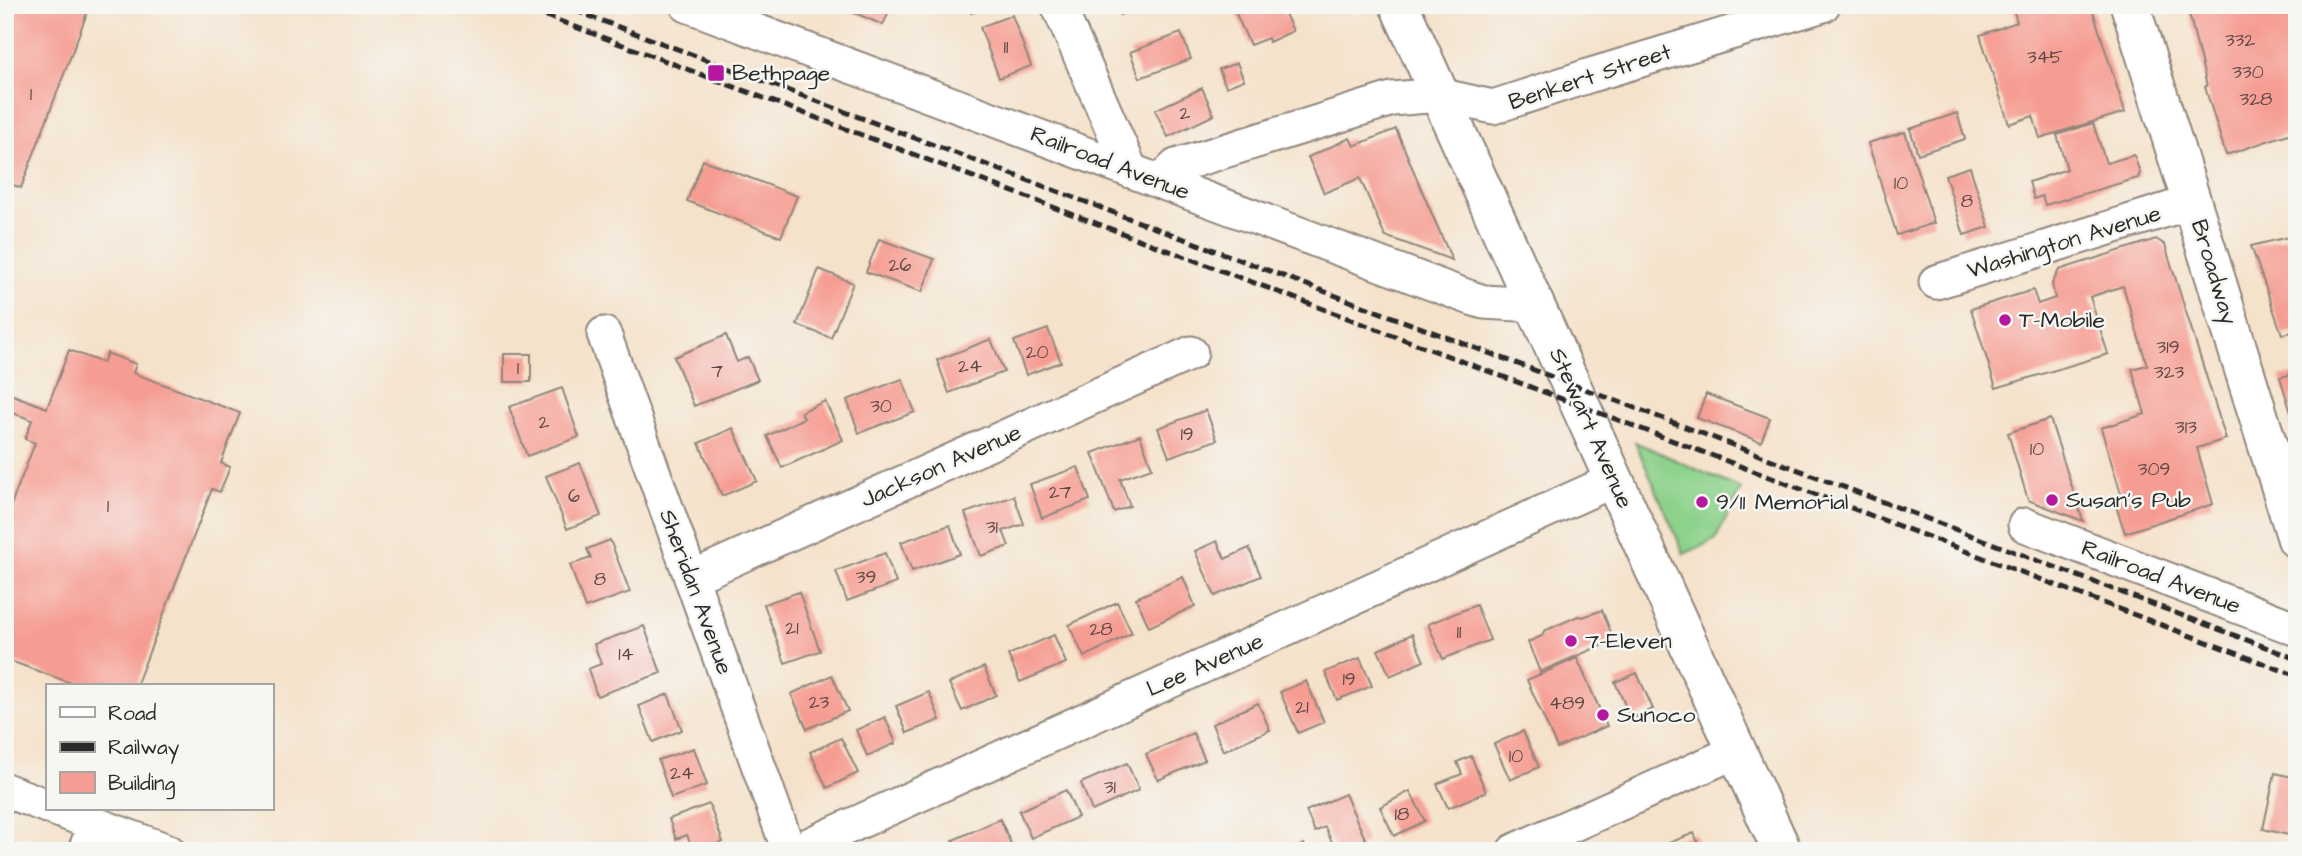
<svg xmlns="http://www.w3.org/2000/svg" width="2302" height="856" viewBox="0 0 2302 856" font-family="'Architects Daughter',sans-serif">
<rect width="100%" height="100%" fill="#f6f6f2"/>
<filter id="ink" filterUnits="userSpaceOnUse"><feTurbulence type="fractalNoise" baseFrequency=".0143" numOctaves="2"/><feDisplacementMap in="SourceGraphic" scale="14" xChannelSelector="R" yChannelSelector="G"/><feConvolveMatrix kernelMatrix="1 2 1 2 8 2 1 2 1" color-interpolation-filters="sRGB"/></filter>
<filter id="wash" filterUnits="userSpaceOnUse"><feTurbulence type="fractalNoise" baseFrequency=".00686" numOctaves="4" result="noise"/><feDisplacementMap in="SourceGraphic" scale="28" xChannelSelector="R" yChannelSelector="G"/><feGaussianBlur stdDeviation="1.57" result="paint"/><feColorMatrix in="noise" values="0 0 0 0 0 0 0 0 0 0 0 0 0 0 0 0 0 1.4 0 .05"/><feComposite in="paint" operator="in"/></filter>
<g filter="url(#wash)">
<rect width="100%" height="100%" fill="#f5e2cb"/>
<polygon fill="#8dd28b" stroke="#5c7e5b" stroke-width="2" points="1635,442 1741,489 1715,540 1684,554"/>
<g id="blocks">
<g fill="#f69d93">
<polygon points="5,5 90,5 21,188 5,182"/>
<polygon points="836,5 892,5 883,25"/>
<polygon points="968,5 992,5 993,6 971,13"/>
<polygon points="1115,5 1143,5 1120,15"/>
<polygon points="1232,5 1281,5 1293,31 1269,42 1268,38 1250,45"/>
<polygon points="2012,5 2091,5 2125,112 2040,138 2033,116 2009,124 1980,35 2017,22"/>
<polygon points="2187,5 2297,5 2297,131 2226,155 2205,87 2207,86"/>
<polygon points="1012,15 1031,66 999,78 980,27"/>
<polygon points="1181,33 1191,59 1140,78 1130,52"/>
<polygon points="1237,63 1244,80 1226,87 1219,69"/>
<polygon points="1202,88 1214,115 1168,137 1155,110"/>
<polygon points="1957,113 1965,139 1918,154 1910,129"/>
<polygon points="2093,123 2106,163 2134,155 2140,173 2138,178 2045,205 2042,196 2034,199 2029,182 2067,169 2057,135"/>
<polygon points="1396,129 1425,198 1452,260 1385,236 1360,178 1324,193 1308,157 1350,138 1354,146"/>
<polygon points="1905,132 1934,223 1897,235 1868,143"/>
<polygon points="703,160 797,196 781,237 687,201"/>
<polygon points="1970,167 1989,227 1964,235 1945,175"/>
<polygon points="2297,235 2297,331 2282,334 2251,246"/>
<polygon points="879,239 934,259 922,292 866,272"/>
<polygon points="2156,239 2165,245 2226,439 2197,448 2213,504 2125,533 2114,500 2122,497 2101,428 2145,414 2132,369 2147,365 2123,286 2090,297 2108,354 1996,388 1971,309 2033,290 2038,304 2055,298 2052,284 2059,270"/>
<polygon points="819,269 853,283 831,338 797,325"/>
<polygon points="1048,329 1061,362 1026,375 1014,341"/>
<polygon points="5,331 14,334 6,357 5,357"/>
<polygon points="726,335 737,362 748,357 758,380 694,406 674,357"/>
<polygon points="991,339 1004,372 949,393 937,360"/>
<polygon points="69,350 103,363 107,353 136,364 133,373 240,413 221,463 230,467 220,492 212,489 136,686 79,686 5,659 5,520 35,443 25,439 32,420 5,410 5,392 47,408"/>
<rect x="504" y="354" width="27" height="28"/>
<polygon points="2297,373 2297,429 2296,429 2280,377"/>
<polygon points="902,379 915,412 859,433 847,400"/>
<polygon points="562,388 579,437 527,456 509,407"/>
<polygon points="1706,394 1770,418 1761,442 1697,418"/>
<polygon points="825,401 843,440 782,468 767,436 804,418 801,412"/>
<polygon points="1206,410 1217,440 1169,457 1158,428"/>
<polygon points="2050,419 2083,521 2028,500 2008,433"/>
<polygon points="733,428 757,481 722,496 699,443"/>
<polygon points="1140,435 1152,468 1120,479 1130,506 1114,512 1092,453"/>
<polygon points="580,463 601,516 567,529 546,476"/>
<polygon points="1078,467 1090,500 1042,518 1030,484"/>
<polygon points="1014,496 1024,524 1003,531 1009,546 981,556 965,513"/>
<polygon points="950,525 960,554 912,571 901,542"/>
<polygon points="610,540 630,592 585,608 570,565 591,558 587,549"/>
<polygon points="1217,541 1225,559 1249,548 1261,576 1215,596 1195,551"/>
<polygon points="885,553 896,583 847,601 836,571"/>
<polygon points="1183,577 1195,606 1149,627 1136,598"/>
<polygon points="799,592 820,651 785,663 764,604"/>
<polygon points="1117,602 1132,633 1084,657 1069,625"/>
<polygon points="1476,605 1490,640 1443,659 1428,624"/>
<polygon points="1602,610 1614,640 1540,672 1528,642 1542,636 1544,631 1578,616 1583,617"/>
<polygon points="644,626 661,673 597,696 588,669 601,664 594,644"/>
<polygon points="1412,634 1424,661 1390,676 1378,650"/>
<polygon points="1054,635 1066,663 1020,682 1008,655"/>
<polygon points="1360,658 1372,686 1337,700 1325,672"/>
<polygon points="1577,658 1607,726 1557,748 1527,680"/>
<polygon points="984,667 996,695 962,711 949,683"/>
<polygon points="1637,673 1653,709 1631,719 1615,682"/>
<polygon points="832,675 848,711 807,729 791,694"/>
<polygon points="1306,681 1324,722 1298,733 1280,692"/>
<polygon points="929,692 940,720 907,733 896,706"/>
<polygon points="668,694 682,730 653,742 639,706"/>
<polygon points="1258,703 1270,730 1223,751 1212,724"/>
<polygon points="885,717 896,743 867,756 856,730"/>
<polygon points="1523,731 1539,767 1510,780 1494,744"/>
<polygon points="1193,733 1205,760 1158,780 1146,754"/>
<polygon points="841,738 858,773 827,788 810,752"/>
<polygon points="694,748 707,785 671,798 658,760"/>
<polygon points="1471,756 1486,792 1448,808 1437,784 1462,774 1457,762"/>
<polygon points="1127,763 1139,790 1092,811 1081,783"/>
<polygon points="2275,773 2297,778 2297,837 2263,829"/>
<polygon points="1066,790 1078,817 1031,838 1019,811"/>
<polygon points="1410,791 1425,821 1394,836 1380,807"/>
<polygon points="1345,794 1367,843 1359,846 1361,851 1336,851 1325,827 1315,832 1306,811"/>
<polygon points="709,804 723,842 699,851 693,851 687,835 676,839 669,819"/>
<polygon points="1000,819 1012,846 1002,851 958,851 953,840"/>
<polygon points="1694,833 1701,851 1658,851 1656,848"/>
<polygon points="1304,844 1307,851 1289,851"/>
</g>
</g>
</g>
<g filter="url(#ink)">
<use href="#blocks" fill-opacity="0" stroke="#90867b" stroke-width="2"/>
<g fill="none" stroke-linecap="round" stroke-linejoin="round">
<defs>
<g id="minor">
<polyline points="687,5 1471,298 1484,302 1536,305"/>
<polyline points="1058,5 1131,171"/>
<polyline points="1160,182 1176,166 1392,99 1439,95 1493,107 1591,75 1823,5"/>
<polyline points="1936,282 2192,202"/>
<polyline points="604,334 789,851"/>
<polyline points="2025,525 2297,629"/>
<polyline points="691,578 1191,353"/>
<polyline points="5,790 47,806"/>
<polyline points="55,809 168,851"/>
<polyline points="85,851 95,824"/>
<polyline points="795,851 1614,480"/>
<polyline points="1514,851 1737,751"/>
</g>
<g id="major">
<polyline points="1399,5 1782,851"/>
<polyline points="2130,5 2297,539"/>
</g>
</defs>
<use href="#minor" stroke="#90867b" stroke-width="37"/>
<use href="#major" stroke="#90867b" stroke-width="42"/>
<use href="#minor" stroke="#fff" stroke-width="33"/>
<use href="#major" stroke="#fff" stroke-width="38"/>
<g stroke="#2b2b2b" stroke-width="5" stroke-dasharray="10 5" stroke-linecap="butt">
<polyline points="517,5 2297,676"/>
<polyline points="560,5 1622,403 2297,659"/>
</g>
</g>
</g>
<g fill="#b5179e" stroke="#f6f6f2" stroke-width="2.5">
<rect x="707" y="64" width="18" height="18" rx="3.5"/>
<circle cx="2005" cy="320" r="7"/>
<circle cx="2052" cy="500" r="7"/>
<circle cx="1702" cy="502" r="7"/>
<circle cx="1571" cy="641" r="7"/>
<circle cx="1603" cy="715" r="7"/>
</g>
<g text-anchor="middle" dominant-baseline="central" stroke-width="5" stroke-linejoin="round" paint-order="stroke">
<g font-size="19" fill="#5e4845">
<text x="2240" y="40">332</text>
<text x="1006" y="47">11</text>
<text x="2045" y="57">345</text>
<text x="2248" y="72">330</text>
<text x="31" y="94">1</text>
<text x="2256" y="99">328</text>
<text x="1185" y="113">2</text>
<text x="1901" y="183">10</text>
<text x="1967" y="201">8</text>
<text x="900" y="265">26</text>
<text x="2168" y="347">319</text>
<text x="1037" y="352">20</text>
<text x="970" y="366">24</text>
<text x="518" y="368">1</text>
<text x="717" y="371">7</text>
<text x="2169" y="372">323</text>
<text x="881" y="406">30</text>
<text x="544" y="422">2</text>
<text x="2186" y="427">313</text>
<text x="1187" y="434">19</text>
<text x="2037" y="449">10</text>
<text x="2154" y="469">309</text>
<text x="1060" y="492">27</text>
<text x="574" y="496">6</text>
<text x="108" y="506">1</text>
<text x="992" y="527">31</text>
<text x="866" y="577">39</text>
<text x="600" y="579">8</text>
<text x="792" y="628">21</text>
<text x="1101" y="629">28</text>
<text x="1459" y="632">11</text>
<text x="626" y="654">14</text>
<text x="1349" y="679">19</text>
<text x="819" y="702">23</text>
<text x="1567" y="703">489</text>
<text x="1302" y="707">21</text>
<text x="1516" y="756">10</text>
<text x="682" y="773">24</text>
<text x="1110" y="787">31</text>
<text x="1402" y="814">18</text>
</g>
<g font-size="23" fill="#2b2b2b" stroke="#f6f6f2" text-anchor="start">
<text x="732" y="73">Bethpage</text>
<text x="2019" y="320">T-Mobile</text>
<text x="2066" y="500">Susan’s Pub</text>
<text x="1716" y="502">9/11 Memorial</text>
<text x="1585" y="641">7-Eleven</text>
<text x="1617" y="715">Sunoco</text>
</g>
<g font-size="23" fill="#2b2b2b" stroke="#f6f6f2">
<text transform="translate(1590 77) rotate(-18)">Benkert Street</text>
<text transform="translate(1110 163) rotate(21)">Railroad Avenue</text>
<text transform="translate(2064 242) rotate(-17)">Washington Avenue</text>
<text transform="translate(2214 272) rotate(73)">Broadway</text>
<text transform="translate(1591 428) rotate(66)">Stewart Avenue</text>
<text transform="translate(941 466) rotate(-24)">Jackson Avenue</text>
<text transform="translate(2161 577) rotate(21)">Railroad Avenue</text>
<text transform="translate(696 592) rotate(70)">Sheridan Avenue</text>
<text transform="translate(1205 665) rotate(-24)">Lee Avenue</text>
</g>
</g>
<rect width="2302" height="856" fill="none" stroke="#f6f6f2" stroke-width="28"/>
<rect x="46" y="684" width="228" height="126" fill="#f6f6f2" stroke="#a5a5a2" stroke-width="2"/>
<rect x="60" y="707" width="35" height="10" fill="#ffffff" stroke="#a5a5a2" stroke-width="2"/>
<text x="108" y="720" font-size="21" fill="#2b2b2b">Road</text>
<rect x="60" y="742" width="35" height="10" fill="#2b2b2b" stroke="#a5a5a2" stroke-width="2"/>
<text x="108" y="754" font-size="21" fill="#2b2b2b">Railway</text>
<rect x="60" y="772" width="35" height="21" fill="#f69d93" stroke="#a5a5a2" stroke-width="2"/>
<text x="108" y="790" font-size="21" fill="#2b2b2b">Building</text>
</svg>
